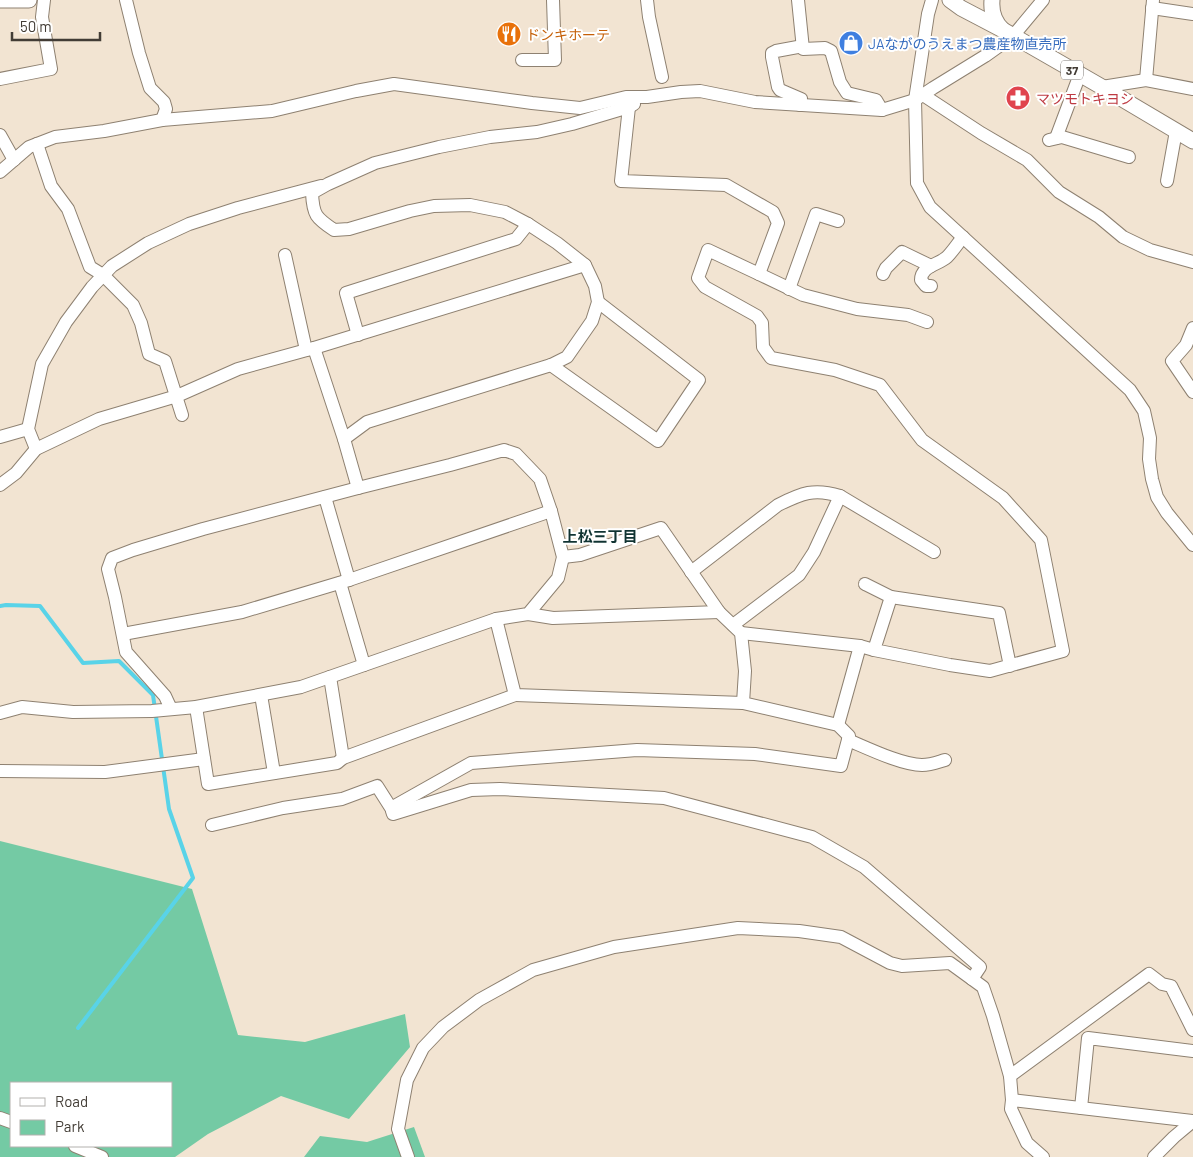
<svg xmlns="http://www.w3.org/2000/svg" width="1193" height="1157" viewBox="0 0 1193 1157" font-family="Barlow,'Noto Sans JP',sans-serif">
<rect width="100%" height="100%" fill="#f2e4d2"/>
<g fill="#74caa4" fill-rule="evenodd">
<path d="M0 841 192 889 238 1035 305 1042 405 1014 410 1047 349 1119 281 1096 208 1134 175 1157H0ZM11 1083H171V1146H11Z"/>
<polygon points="414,1127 425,1157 304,1157 320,1136 367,1142"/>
</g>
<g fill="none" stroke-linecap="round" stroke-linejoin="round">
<polyline stroke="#59d3e8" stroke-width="4" points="0,606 6,605 40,606 83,663 119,661 153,695 169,809 193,878 78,1028"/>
<defs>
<g id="minor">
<polyline points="126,0 139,53 150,88 164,102 166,109 162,120"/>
<polyline points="647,0 649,17 662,77"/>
<polyline points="798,0 803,49 825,48 831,51 840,82 847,93 876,100 882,110"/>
<polyline points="932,0 928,14 915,100 917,183 930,207 1130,390 1144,411 1150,438 1149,459 1152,479 1157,497 1167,513 1193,545"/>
<polyline points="1152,8 1193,14"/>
<polyline points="522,60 555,60 553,0"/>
<polyline points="0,79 51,69 42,17 44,0"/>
<polyline points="1146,80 1153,0"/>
<polyline points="1102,87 1146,80 1193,89"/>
<polyline points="923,95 981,133 1027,160 1059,192 1099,217 1123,237 1150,250 1193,262"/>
<polyline points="800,105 801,99 780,90 778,87 772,57 772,53 776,51 803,46"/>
<polyline points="629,107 621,181 726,185 773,212 778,223 759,274 708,250 698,278 705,287 757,316 762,323 763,347 771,358 835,370 880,385 922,440 1003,498 1041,540 1063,651 990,671 950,665 874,650 891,597 999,613 1010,666"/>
<polyline points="0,135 14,160"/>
<polyline points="1056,138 1080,74"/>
<polyline points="1049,140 1062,137 1129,157"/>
<polyline points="37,144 51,186 68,209 90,267 103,275 133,305 141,323 149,354 165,361 182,415"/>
<polyline points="0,172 29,147 55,137 104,131 162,120 272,111 356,91 394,84 532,103 580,108 626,97 647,97 681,92 700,91 755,102 882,110 915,100 933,88 985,56 1013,36 1043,0"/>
<polyline points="1167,181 1176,131"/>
<polyline points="285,255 306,350"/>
<polyline points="759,274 803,295 857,309 908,315 927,322"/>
<polyline points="883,274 886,268 902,252 931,266"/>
<path d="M931 286H926L921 280C921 266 938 265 947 257 953 251 958 243 963 237"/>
<polyline points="789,289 816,214 838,221"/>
<polyline points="1193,328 1186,345 1172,361 1193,392"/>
<polyline points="358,335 346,293 516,239 528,224"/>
<polyline points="314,348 585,265"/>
<polyline points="551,365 658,441 699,380 598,302"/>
<polyline points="0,437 28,429"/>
<path d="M344 439 367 422 551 365 567 357 592 321 598 302 595 286 585 265 557 243 528 224 505 212 470 205 434 206 410 211 349 229 334 230C316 218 313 215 312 193L328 184 375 163 439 147 490 137 537 132 572 124 629 107 634 104"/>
<polyline points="36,449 28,429 42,364 66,322 92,287 112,266 148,243 189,224 238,208 321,186"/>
<polyline points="0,485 16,473 36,449 99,419 177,396 238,369 314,348 344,439 358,488"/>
<polyline points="325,497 349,580"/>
<path d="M691 572 778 505C802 493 814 488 840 496"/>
<polyline points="340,583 364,665"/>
<polyline points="865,584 891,597"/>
<polyline points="528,614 553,618 719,612"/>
<polyline points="496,619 515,695 743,703"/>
<polyline points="733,625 799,575 814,552 840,496 934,552"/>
<polyline points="741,633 860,646 874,650"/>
<polyline points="123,634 242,612 349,580 551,511"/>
<polyline points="330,677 343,758"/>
<polyline points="261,695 274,773"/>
<polyline points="196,707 208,784 337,763 343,758 515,695"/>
<polyline points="0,713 22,707 73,712 152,711 196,707 301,687 496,619 528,614 558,578 563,557 551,511 540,479 516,454 504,450 450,465 358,488 203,529 133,550 112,558 108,569 115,597 126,652 165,696 171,709"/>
<polyline points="838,725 860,646"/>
<path d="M848 740C867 748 902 765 922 765 931 765 938 762 945 760"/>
<polyline points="0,771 105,772 204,759"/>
<polyline points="392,811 393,814 471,790 500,789 664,798 812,837 864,867 980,967 972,979"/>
<polyline points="212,825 283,808 342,799 377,786 391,808 471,763 637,750 755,754 841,766 849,736 838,725 743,703 745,671 741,633 719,612 661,528 580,555 563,557"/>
<polyline points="1010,1076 1149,974 1162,984 1171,986 1193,1030"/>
<polyline points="1012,1100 1193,1121"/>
<polyline points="1081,1108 1088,1038 1193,1051"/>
<polyline points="0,1118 11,1122"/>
<polyline points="75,1146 102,1157"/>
<polyline points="408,1157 398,1129 407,1080 423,1048 443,1027 479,1000 533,970 614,947 738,928 799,931 841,937 890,963 902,966 950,963 983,987 993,1016 1010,1076 1012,1100 1011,1109 1027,1143 1043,1157"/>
<polyline points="1154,1157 1174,1137 1193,1121"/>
</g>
<g id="major">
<polyline points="0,0 29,0"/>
<polyline points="950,0 961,8 1003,30 1102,87 1193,141"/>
<path d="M992 0C991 12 994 22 1003 30"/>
</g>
</defs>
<use href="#minor" stroke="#8e8171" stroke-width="14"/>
<use href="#major" stroke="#8e8171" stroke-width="17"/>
<use href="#minor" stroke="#fff" stroke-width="12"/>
<use href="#major" stroke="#fff" stroke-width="15"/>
</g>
<defs>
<symbol id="restaurant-disc" viewBox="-11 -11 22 22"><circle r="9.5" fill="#e8710a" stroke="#fff"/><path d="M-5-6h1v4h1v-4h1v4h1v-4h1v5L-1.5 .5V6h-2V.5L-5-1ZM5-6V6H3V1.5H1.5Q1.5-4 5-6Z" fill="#fff"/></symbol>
<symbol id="shop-disc" viewBox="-11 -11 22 22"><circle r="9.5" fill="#3f7fe0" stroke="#fff"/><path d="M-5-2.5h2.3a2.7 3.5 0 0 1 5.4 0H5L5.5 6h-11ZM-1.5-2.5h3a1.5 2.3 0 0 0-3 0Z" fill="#fff"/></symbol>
<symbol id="pharmacy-disc" viewBox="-11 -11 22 22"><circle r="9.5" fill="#e0444e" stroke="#fff"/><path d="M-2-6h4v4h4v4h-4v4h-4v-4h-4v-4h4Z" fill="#fff"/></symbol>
</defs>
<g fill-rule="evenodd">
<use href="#restaurant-disc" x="495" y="20" width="28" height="28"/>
<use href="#shop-disc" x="837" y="29" width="28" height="28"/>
<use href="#pharmacy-disc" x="1004" y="84" width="28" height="28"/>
</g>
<g text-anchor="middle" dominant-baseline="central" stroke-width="4" stroke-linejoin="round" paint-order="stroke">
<rect fill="#fff" stroke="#7b7672" stroke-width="1" x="1061" y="60.5" width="22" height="19" rx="4"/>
<g font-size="12" font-weight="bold" fill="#423c35">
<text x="1072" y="70">37</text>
</g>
<g font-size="14" fill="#c56008" stroke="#fff" text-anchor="start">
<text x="526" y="34">ドンキホーテ</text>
</g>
<g font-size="14" fill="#366cbe" stroke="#fff" text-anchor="start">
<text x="868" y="43">JAながのうえまつ農産物直売所</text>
</g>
<g font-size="14" fill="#be3a42" stroke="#fff" text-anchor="start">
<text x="1036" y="98">マツモトキヨシ</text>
</g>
<g font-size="15" font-weight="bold" fill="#103332" stroke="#fff">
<text x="600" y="536">上松三丁目</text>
</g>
</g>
<rect x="10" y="1082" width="162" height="65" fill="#ffffff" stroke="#b3b1ae"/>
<rect x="20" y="1098" width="25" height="8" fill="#ffffff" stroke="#b3b1ae"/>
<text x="55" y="1107" font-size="15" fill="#423c35">Road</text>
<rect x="20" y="1120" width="25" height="15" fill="#74caa4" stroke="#b3b1ae"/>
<text x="55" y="1132" font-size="15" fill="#423c35">Park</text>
<path d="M12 32v8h88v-8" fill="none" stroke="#423c35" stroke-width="2.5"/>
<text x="20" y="32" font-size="15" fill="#423c35" stroke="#ffffff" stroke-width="4" paint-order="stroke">50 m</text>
</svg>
